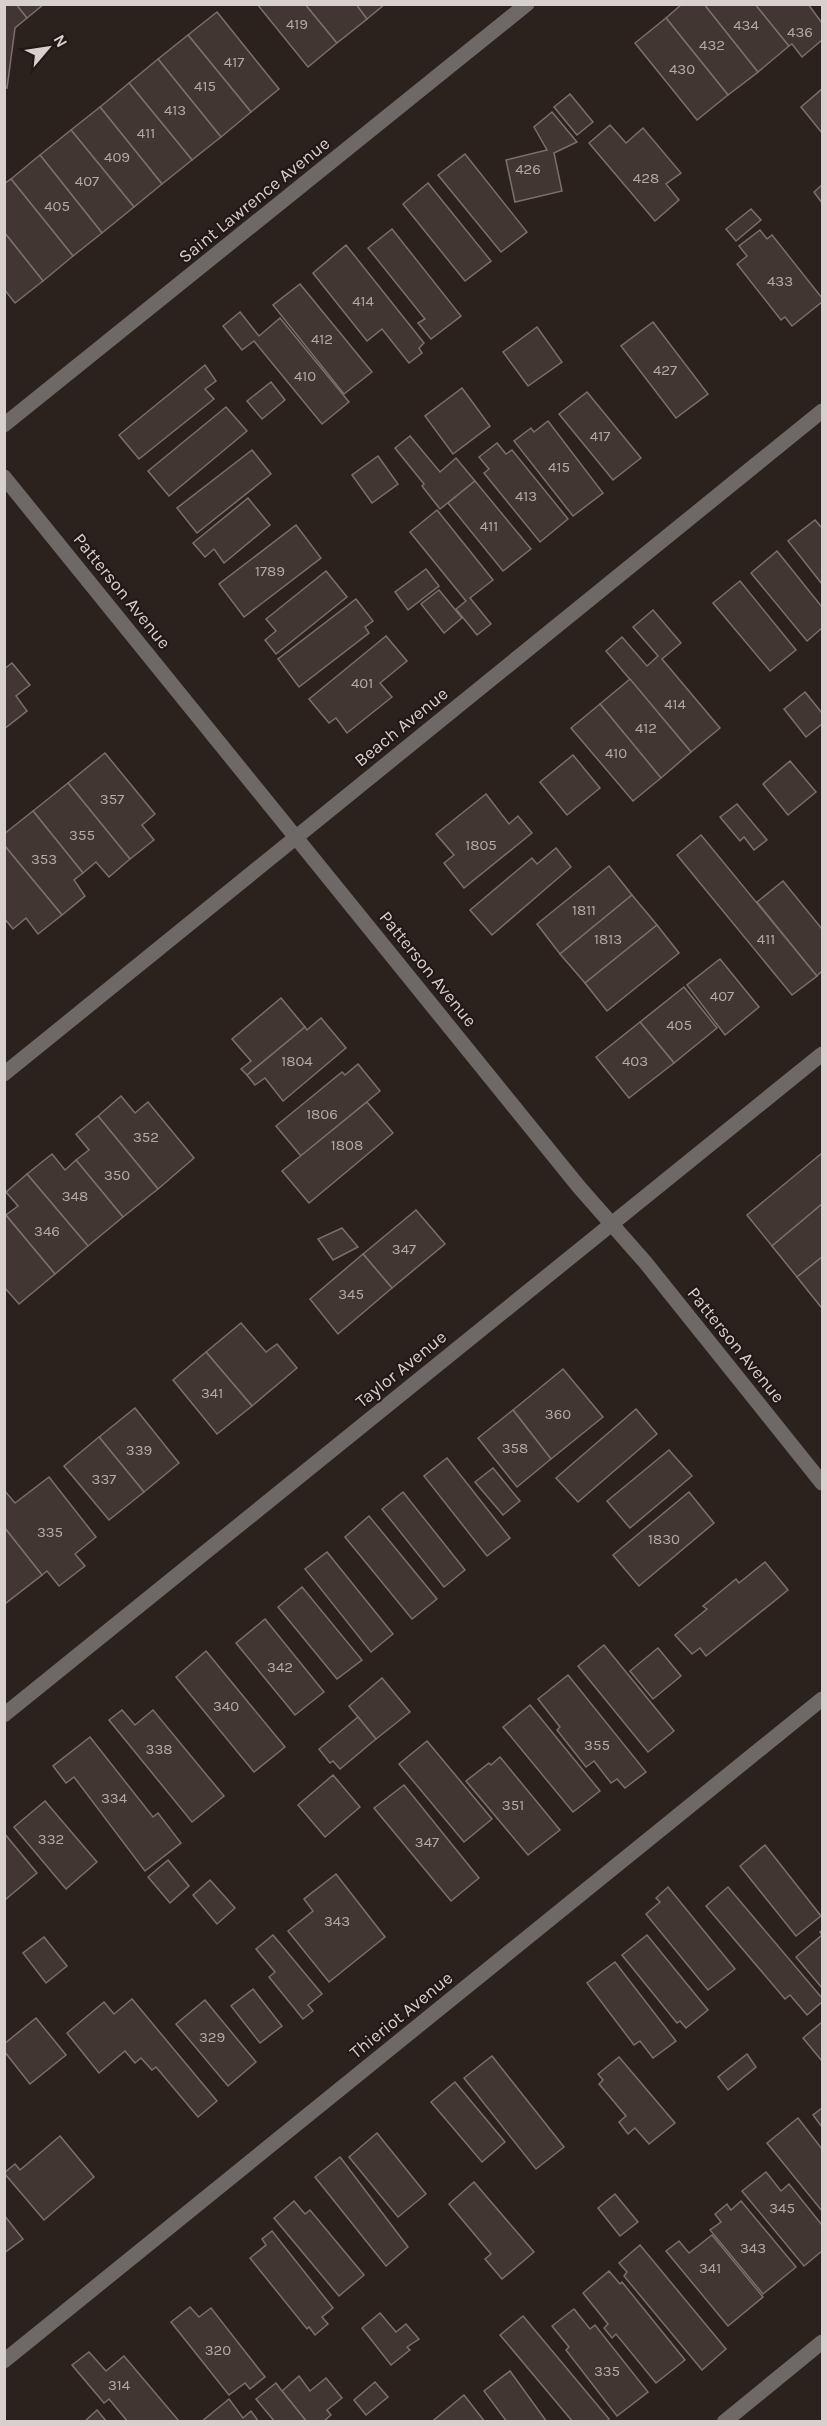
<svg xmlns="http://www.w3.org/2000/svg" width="827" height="2426" viewBox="0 0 827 2426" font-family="Karla,sans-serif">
<rect width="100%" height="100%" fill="#2b221e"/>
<g fill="#413632" stroke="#7c6f6b" stroke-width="1.5">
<polygon points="4,4 16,4 27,18 15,28 7,88 4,87"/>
<polygon points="16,4 44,4 27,18"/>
<polygon points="257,4 305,4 337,43 308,67"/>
<polygon points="305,4 356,4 367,19 337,43"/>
<polygon points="356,4 385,4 367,19"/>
<polygon points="682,4 704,4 758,72 728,95 666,18"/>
<polygon points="704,4 755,4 789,46 758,72"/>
<polygon points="755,4 808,4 822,23 822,40 802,57 792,44 789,46"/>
<polygon points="217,12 279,89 251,112 188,35"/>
<polygon points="666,18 728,95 697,120 635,43"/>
<polygon points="188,35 251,112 221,137 158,59"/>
<polygon points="158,59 221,137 192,160 129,83"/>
<polygon points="129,83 192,160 162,184 100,107"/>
<polygon points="822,89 822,133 801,107"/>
<polygon points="570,94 593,122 577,135 554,107"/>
<polygon points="100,107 162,184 134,207 71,130"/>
<polygon points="552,112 577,142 554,153 562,191 515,202 506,160 547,150 534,127"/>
<polygon points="610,125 626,143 643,128 681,173 666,184 679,200 655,221 589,143"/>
<polygon points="71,130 134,207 102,233 40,155"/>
<polygon points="465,154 527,232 501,252 438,175"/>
<polygon points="40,155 102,233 73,256 11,179"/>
<polygon points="11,179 73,256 43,281 4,232 4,184"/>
<polygon points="428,183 491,261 465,281 403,204"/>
<polygon points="822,185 822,203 814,192"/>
<polygon points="751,209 761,220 736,241 726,229"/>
<polygon points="392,229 461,316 431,339 418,323 425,319 368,248"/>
<polygon points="760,230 767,239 772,235 822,298 822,302 792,326 785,317 781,320 737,264 747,256 739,246"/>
<polygon points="4,232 43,281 15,303 4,289"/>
<polygon points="346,245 424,343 419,348 422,353 409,363 382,329 367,341 313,273"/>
<polygon points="300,284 372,372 344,394 273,305"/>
<polygon points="240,312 259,336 280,318 349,402 322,424 254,341 242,350 223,326"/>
<polygon points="653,322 708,394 676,418 621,346"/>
<polygon points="537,327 562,362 528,386 503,352"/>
<polygon points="205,365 216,381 205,389 214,399 139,459 119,435"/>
<polygon points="271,382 285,400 262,419 247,401"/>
<polygon points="462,388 490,426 453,454 425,416"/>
<polygon points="587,392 641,458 613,480 559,414"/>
<polygon points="226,407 247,431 169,496 148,471"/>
<polygon points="548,421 603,493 573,516 514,441 531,428 534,432"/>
<polygon points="410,436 440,472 456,458 475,481 440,509 422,486 424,484 395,448"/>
<polygon points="497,443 506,454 512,450 568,519 540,542 484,473 489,469 479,457"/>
<polygon points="252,450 271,474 197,533 177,508"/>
<polygon points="378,456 398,484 372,503 352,475"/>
<polygon points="475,481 531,549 503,571 448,503"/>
<polygon points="248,498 270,525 224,563 214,549 205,557 193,543"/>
<polygon points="437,510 493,580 470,598 491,624 477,635 456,609 466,601 410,532"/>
<polygon points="815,520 822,528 822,584 788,541"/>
<polygon points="296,525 321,558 244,617 219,584"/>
<polygon points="777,551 822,607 822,628 807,641 751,573"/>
<polygon points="426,569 439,586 408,610 395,592"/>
<polygon points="326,571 347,597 276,654 265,640 276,631 266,619"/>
<polygon points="740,581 796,650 770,671 713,603"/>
<polygon points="439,590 462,618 444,633 421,604"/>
<polygon points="356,599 373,621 365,627 369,633 299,687 278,659"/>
<polygon points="653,610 681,643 662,659 720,728 691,752 606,651 622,637 647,666 658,656 633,627"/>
<polygon points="386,636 407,661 380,683 392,697 347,733 336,718 329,723 309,699"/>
<polygon points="12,663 30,685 16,696 27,711 4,729 4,669"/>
<polygon points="630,679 691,752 661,778 600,704"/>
<polygon points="805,692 822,713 822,724 806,737 784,709"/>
<polygon points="600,704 661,778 633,801 571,728"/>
<polygon points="105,753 155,814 142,825 154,840 130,859 68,783"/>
<polygon points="573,755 600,788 567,815 540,782"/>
<polygon points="790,761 816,792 788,815 763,784"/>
<polygon points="68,783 130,859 109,877 96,862 83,873 33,811"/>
<polygon points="486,794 509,824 518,816 532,833 464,888 444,863 454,855 436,834"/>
<polygon points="737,804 767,840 754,850 744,837 740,841 720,817"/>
<polygon points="33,811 83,873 74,880 85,896 62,915 4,845 4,834"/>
<polygon points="701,835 817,976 792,995 677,855"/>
<polygon points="4,845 62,915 38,934 26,918 13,929 4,918"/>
<polygon points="556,848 571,867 492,935 470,910 532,858 537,864"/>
<polygon points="609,866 632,895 560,954 537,924"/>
<polygon points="783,881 822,929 822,971 817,976 757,902"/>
<polygon points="632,895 657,925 585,983 560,954"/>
<polygon points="657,925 679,953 607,1011 585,983"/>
<polygon points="720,959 759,1007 725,1035 687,985"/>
<polygon points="684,987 717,1028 674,1063 640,1022"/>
<polygon points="281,998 305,1027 247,1075 241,1069 251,1061 232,1039"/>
<polygon points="321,1018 346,1048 283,1101 265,1078 255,1085 247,1075 305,1027 307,1030"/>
<polygon points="640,1022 674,1063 629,1098 596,1057"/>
<polygon points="358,1064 380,1091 301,1156 276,1126 342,1072 345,1075"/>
<polygon points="121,1096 135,1113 148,1102 194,1158 158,1189 98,1116"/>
<polygon points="367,1102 393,1133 309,1203 282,1171"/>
<polygon points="98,1116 158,1189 123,1217 76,1160 89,1150 76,1134"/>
<polygon points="822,1153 822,1204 772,1246 747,1215"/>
<polygon points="52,1154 65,1170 76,1160 123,1217 88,1246 27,1174"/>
<polygon points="27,1174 88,1246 55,1274 6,1215 18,1206 6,1192"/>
<polygon points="822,1204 822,1257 797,1277 772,1246"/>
<polygon points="416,1210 445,1244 392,1288 363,1254"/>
<polygon points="4,1213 55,1274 19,1304 4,1287"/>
<polygon points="342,1228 358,1247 333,1260 318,1239"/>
<polygon points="363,1254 392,1288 338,1334 310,1299"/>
<polygon points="822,1257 822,1305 821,1307 797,1277"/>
<polygon points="241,1323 266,1352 277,1344 297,1368 252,1406 206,1352"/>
<polygon points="206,1352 252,1406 217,1434 173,1380"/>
<polygon points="563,1369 603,1417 551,1459 513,1410"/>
<polygon points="135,1408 179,1463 144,1492 99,1437"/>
<polygon points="636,1409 657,1434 578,1502 556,1478"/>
<polygon points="513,1410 551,1459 517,1487 478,1438"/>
<polygon points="99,1437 144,1492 109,1520 64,1466"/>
<polygon points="669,1450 692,1476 630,1528 607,1501"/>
<polygon points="447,1458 510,1538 487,1556 424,1476"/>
<polygon points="493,1468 520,1501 503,1515 475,1482"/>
<polygon points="49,1477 96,1537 75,1554 85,1566 59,1586 47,1571 42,1575 4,1527 4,1490 15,1503"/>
<polygon points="403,1492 465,1570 444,1587 382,1509"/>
<polygon points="689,1492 714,1523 639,1586 613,1555"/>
<polygon points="369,1516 437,1599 412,1619 345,1537"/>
<polygon points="4,1527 42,1575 6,1603 4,1601"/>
<polygon points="327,1552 393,1634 371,1652 305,1569"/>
<polygon points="765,1562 788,1590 706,1656 700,1648 692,1654 675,1635 707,1609 703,1606 736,1579 739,1583"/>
<polygon points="302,1587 362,1660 337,1679 278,1607"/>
<polygon points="265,1619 324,1692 295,1715 236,1643"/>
<polygon points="604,1645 674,1731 648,1752 578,1666"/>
<polygon points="658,1648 681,1676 653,1699 630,1671"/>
<polygon points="206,1651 285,1747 254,1772 176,1677"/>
<polygon points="568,1675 646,1772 625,1788 617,1779 611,1783 594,1761 586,1767 557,1730 560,1727 538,1699"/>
<polygon points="382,1678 410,1712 376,1739 349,1706"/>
<polygon points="530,1705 600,1791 573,1812 503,1727"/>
<polygon points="122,1710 135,1725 153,1710 224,1796 192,1822 109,1720"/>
<polygon points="358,1717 376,1739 340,1769 333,1761 330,1763 319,1749"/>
<polygon points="90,1737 153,1817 158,1813 181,1843 145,1871 74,1777 66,1783 53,1766"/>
<polygon points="427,1741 492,1819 464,1842 399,1764"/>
<polygon points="500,1757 560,1830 528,1855 466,1781 489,1763 491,1765"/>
<polygon points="333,1775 360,1807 325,1837 298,1805"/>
<polygon points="404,1785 479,1878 451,1901 374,1808"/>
<polygon points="45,1801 97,1862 66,1889 14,1827"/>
<polygon points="4,1833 37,1873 6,1899 4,1897"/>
<polygon points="765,1845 821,1916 796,1936 740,1866"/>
<polygon points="168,1860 189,1886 170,1903 148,1877"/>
<polygon points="336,1874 385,1937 329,1982 288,1931 313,1911 304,1899"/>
<polygon points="210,1880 235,1908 217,1924 193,1895"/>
<polygon points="668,1887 735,1969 708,1990 646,1914 660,1902 656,1898"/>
<polygon points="728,1887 822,1998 822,2002 807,2015 790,1995 785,1999 706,1906"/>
<polygon points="822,1930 822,1988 796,1957 822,1935 820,1932"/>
<polygon points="273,1935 322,1994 308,2005 313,2011 303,2019 269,1977 275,1972 256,1949"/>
<polygon points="647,1935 708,2010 686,2028 680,2021 677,2023 622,1955"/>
<polygon points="44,1937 67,1966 46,1983 23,1953"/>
<polygon points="615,1962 676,2041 653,2058 640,2041 634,2045 587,1983"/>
<polygon points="253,1989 282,2026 260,2043 231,2006"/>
<polygon points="132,1999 217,2101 198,2117 156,2067 152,2070 141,2058 135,2063 125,2051 99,2073 67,2033 104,2002 114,2014"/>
<polygon points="205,2000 256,2062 228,2086 176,2024"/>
<polygon points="36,2018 66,2055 30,2084 4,2051 4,2044"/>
<polygon points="822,2022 822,2061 803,2038"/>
<polygon points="747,2054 756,2067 728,2090 718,2077"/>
<polygon points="492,2056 564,2147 536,2169 464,2078"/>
<polygon points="619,2057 675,2123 649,2144 635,2128 628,2134 619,2122 626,2116 599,2084 603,2080 598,2074"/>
<polygon points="455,2082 505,2142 482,2162 431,2102"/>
<polygon points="822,2108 822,2127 813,2115"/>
<polygon points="798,2118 822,2149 822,2211 767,2143"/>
<polygon points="377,2133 426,2194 398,2217 349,2157"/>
<polygon points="60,2136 94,2177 44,2220 4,2173 15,2164 20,2170"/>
<polygon points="340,2157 408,2247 386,2266 315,2177"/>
<polygon points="766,2172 781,2191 789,2184 822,2225 822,2251 804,2266 742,2191"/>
<polygon points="474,2182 534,2252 502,2279 485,2259 491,2254 449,2204"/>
<polygon points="615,2194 638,2222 620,2236 598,2208"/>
<polygon points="294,2201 305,2214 310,2210 364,2275 339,2296 274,2218"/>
<polygon points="741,2201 796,2267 763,2294 710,2230 721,2222 715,2214 727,2204 731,2210"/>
<polygon points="4,2215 23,2239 4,2253"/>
<polygon points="272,2231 333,2308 322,2317 328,2324 315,2335 309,2327 307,2329 250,2258 266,2245 262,2239"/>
<polygon points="712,2235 763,2297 728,2326 666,2251 679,2241 689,2253"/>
<polygon points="640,2245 726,2349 702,2370 624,2276 627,2272 619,2263"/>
<polygon points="609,2271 620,2284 622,2282 685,2360 656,2383 616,2334 612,2338 604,2328 608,2324 583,2293"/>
<polygon points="190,2307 199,2317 211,2308 265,2377 250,2389 245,2383 229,2395 171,2322"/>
<polygon points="574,2309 590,2329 595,2325 648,2392 617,2416 566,2350 569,2347 552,2326"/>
<polygon points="380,2313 396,2332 406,2324 419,2339 407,2347 410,2350 391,2365 362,2328"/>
<polygon points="523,2316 609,2419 606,2422 573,2422 500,2335"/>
<polygon points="89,2352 106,2371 124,2356 179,2421 128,2422 109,2399 104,2403 72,2365"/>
<polygon points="510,2371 547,2422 507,2422 484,2391"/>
<polygon points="299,2376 310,2391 326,2378 342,2398 327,2410 331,2415 323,2422 307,2422 282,2391"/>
<polygon points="375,2382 388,2397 366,2415 354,2400"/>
<polygon points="276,2383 282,2391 307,2422 275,2422 256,2399"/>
<polygon points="464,2395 485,2422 435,2422 434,2420"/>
<polygon points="229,2399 243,2418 251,2411 259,2422 201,2422"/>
<polygon points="97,2410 107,2422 84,2422"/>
</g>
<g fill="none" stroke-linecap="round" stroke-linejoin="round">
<g stroke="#6e6967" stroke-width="15">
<polyline points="4,425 527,4"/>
<polyline points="4,477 579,1187 645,1262 822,1483"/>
<polyline points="4,1074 822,411"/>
<polyline points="4,1715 822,1054"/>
<polyline points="4,2361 822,1699"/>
<polyline points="724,2422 822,2342"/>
</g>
</g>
<g text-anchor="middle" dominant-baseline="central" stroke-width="4.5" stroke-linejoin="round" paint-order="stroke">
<g font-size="15" fill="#b2aaa6">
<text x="297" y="24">419</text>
<text x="746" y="25">434</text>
<text x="800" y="32">436</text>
<text x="712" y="45">432</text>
<text x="234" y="62">417</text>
<text x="682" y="69">430</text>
<text x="205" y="86">415</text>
<text x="175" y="110">413</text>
<text x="146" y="133">411</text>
<text x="117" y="157">409</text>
<text x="528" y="169">426</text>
<text x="646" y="178">428</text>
<text x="87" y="181">407</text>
<text x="57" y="206">405</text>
<text x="780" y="281">433</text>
<text x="363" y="301">414</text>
<text x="322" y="339">412</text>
<text x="665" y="370">427</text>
<text x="305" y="376">410</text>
<text x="600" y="436">417</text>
<text x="559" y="467">415</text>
<text x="526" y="496">413</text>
<text x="489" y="526">411</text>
<text x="270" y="571">1789</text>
<text x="362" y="683">401</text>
<text x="675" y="704">414</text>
<text x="646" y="728">412</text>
<text x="616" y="753">410</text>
<text x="112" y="799">357</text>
<text x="82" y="835">355</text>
<text x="481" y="845">1805</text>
<text x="44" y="859">353</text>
<text x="584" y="910">1811</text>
<text x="608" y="939">1813</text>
<text x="766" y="939">411</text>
<text x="722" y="996">407</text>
<text x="679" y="1025">405</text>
<text x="297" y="1061">1804</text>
<text x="635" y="1061">403</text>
<text x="322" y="1114">1806</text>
<text x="146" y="1137">352</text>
<text x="347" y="1145">1808</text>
<text x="117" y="1175">350</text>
<text x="75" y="1196">348</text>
<text x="47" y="1231">346</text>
<text x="404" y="1249">347</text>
<text x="351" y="1294">345</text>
<text x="212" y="1393">341</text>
<text x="558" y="1414">360</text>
<text x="515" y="1448">358</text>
<text x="139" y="1450">339</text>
<text x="104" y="1479">337</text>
<text x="50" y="1532">335</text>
<text x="664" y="1539">1830</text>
<text x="280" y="1667">342</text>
<text x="226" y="1706">340</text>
<text x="597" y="1745">355</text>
<text x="159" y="1749">338</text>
<text x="114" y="1798">334</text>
<text x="513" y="1805">351</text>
<text x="51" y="1839">332</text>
<text x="427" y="1842">347</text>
<text x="337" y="1921">343</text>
<text x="212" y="2037">329</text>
<text x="782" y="2208">345</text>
<text x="753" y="2248">343</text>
<text x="710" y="2268">341</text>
<text x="218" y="2350">320</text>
<text x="607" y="2371">335</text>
<text x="119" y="2385">314</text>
</g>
<g font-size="18" fill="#d7d0cd" stroke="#221815">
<text transform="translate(254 200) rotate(-39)">Saint Lawrence Avenue</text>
<text transform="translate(122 591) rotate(51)">Patterson Avenue</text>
<text transform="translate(401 727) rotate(-39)">Beach Avenue</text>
<text transform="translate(428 969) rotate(51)">Patterson Avenue</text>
<text transform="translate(736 1345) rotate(51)">Patterson Avenue</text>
<text transform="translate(401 1369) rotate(-39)">Taylor Avenue</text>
<text transform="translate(401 2015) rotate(-39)">Thieriot Avenue</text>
</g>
</g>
<rect width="827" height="2426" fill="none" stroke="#d7d0cd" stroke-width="12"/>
<g transform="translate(48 48) rotate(61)" stroke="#221815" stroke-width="4.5" paint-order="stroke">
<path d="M0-4.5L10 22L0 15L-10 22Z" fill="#d7d0cd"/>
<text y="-9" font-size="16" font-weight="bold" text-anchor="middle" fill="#d7d0cd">N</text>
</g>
</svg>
